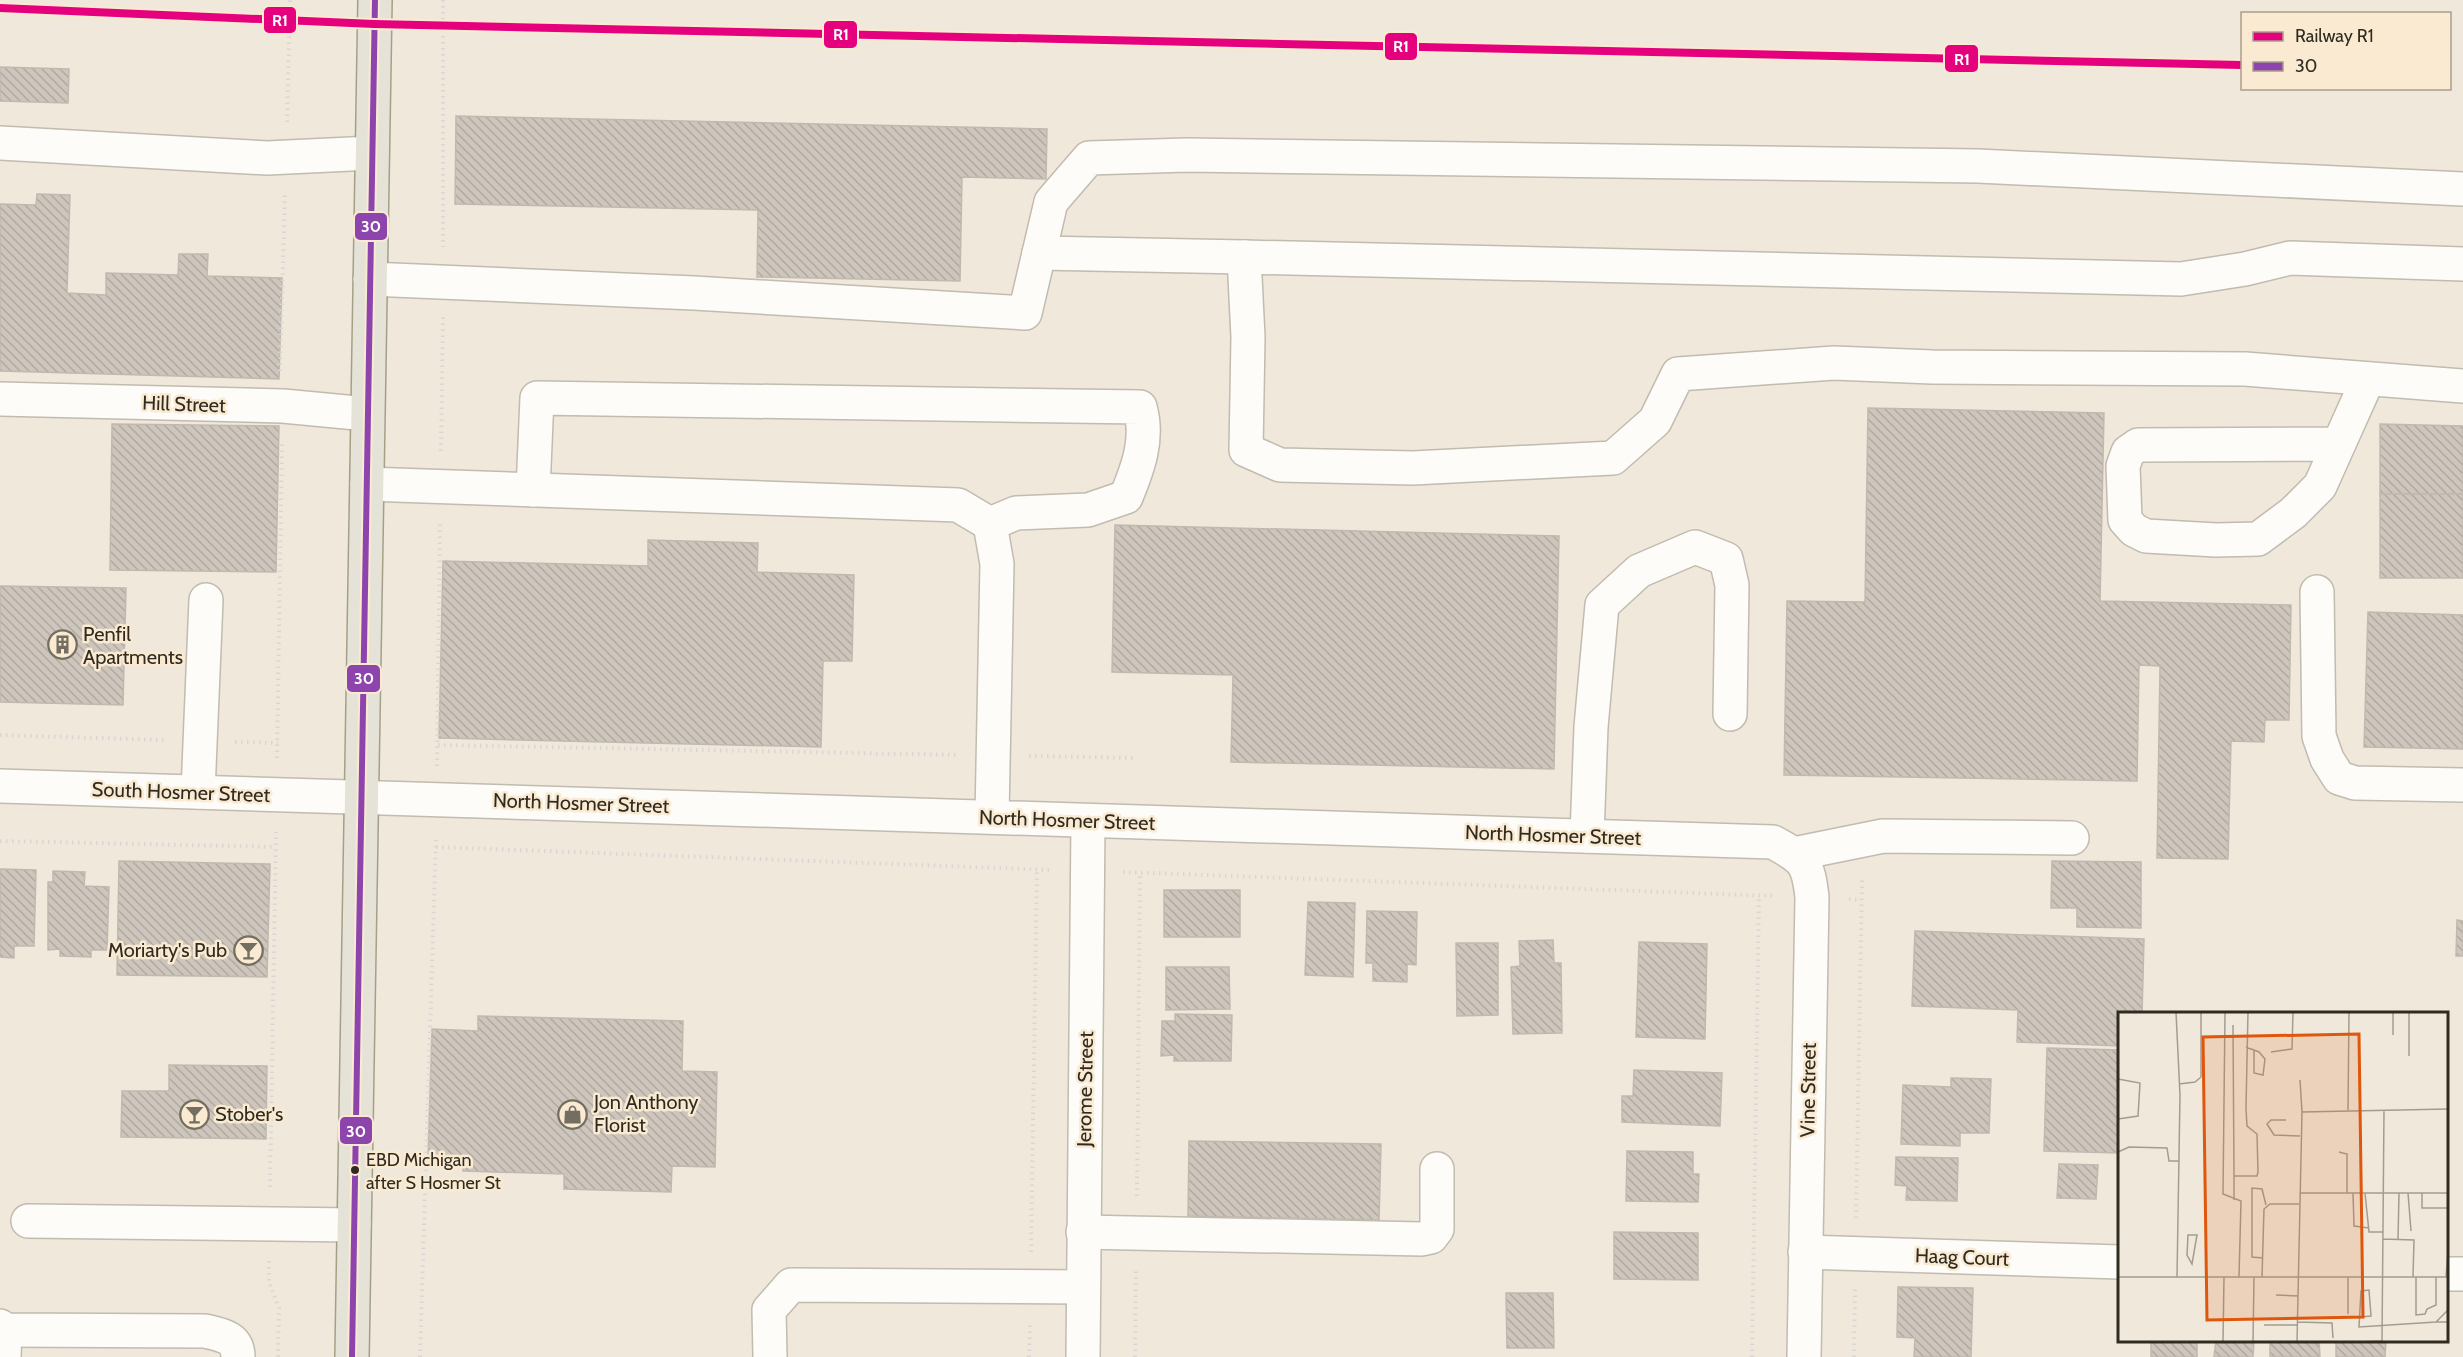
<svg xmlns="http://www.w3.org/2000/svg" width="2463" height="1357" viewBox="0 0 2463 1357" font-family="Cabin,sans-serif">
<defs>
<pattern id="building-back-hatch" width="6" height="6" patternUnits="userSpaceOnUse" patternTransform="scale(1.5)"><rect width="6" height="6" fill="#cec6bc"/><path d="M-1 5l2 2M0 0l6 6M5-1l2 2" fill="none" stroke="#b1aaa1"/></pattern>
</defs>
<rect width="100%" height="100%" fill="#f0e8da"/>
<g fill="url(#building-back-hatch)" stroke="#c1b9af" stroke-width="1.5">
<polygon points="0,67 69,69 68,103 0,101"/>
<polygon points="456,116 1047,129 1046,179 962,177 960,281 757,277 758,210 455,204"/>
<polygon points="37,194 70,195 67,293 106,295 106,273 178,275 179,254 208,254 207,276 282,278 279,379 0,371 0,204 36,205"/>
<polygon points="1868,408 2104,413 2100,601 2291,605 2289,720 2265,720 2264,742 2231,741 2228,859 2157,858 2160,666 2139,665 2137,781 1784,775 1787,601 1865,602"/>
<polygon points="112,424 279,426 276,572 110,570"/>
<polygon points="2380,424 2463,426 2463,494 2380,494"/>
<rect x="2380" y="494" width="83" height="84"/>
<polygon points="1115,525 1559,536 1554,769 1231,762 1233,675 1112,672"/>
<polygon points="648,540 758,543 757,572 854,575 852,661 823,661 821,747 439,738 443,561 648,566"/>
<polygon points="0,586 126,588 123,705 0,702"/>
<polygon points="2368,612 2463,615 2463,749 2364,747"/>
<polygon points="119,861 270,864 267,977 117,975"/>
<polygon points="2052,861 2141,862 2141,928 2077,927 2077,908 2051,908"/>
<polygon points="0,869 36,870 34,946 14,946 14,958 0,957"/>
<polygon points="53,871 85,872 84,886 109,887 107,950 91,950 91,957 60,956 60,949 48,950 48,882 53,882"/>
<rect x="1164" y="890" width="76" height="47"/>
<polygon points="1308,902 1355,903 1353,977 1305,975"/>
<polygon points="1367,911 1417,912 1416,965 1407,964 1407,982 1373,981 1373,963 1366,963"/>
<polygon points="2457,920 2463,921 2463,956 2456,956"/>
<polygon points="1915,931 2144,939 2142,1014 2120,1014 2120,1046 2017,1042 2018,1010 1912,1006"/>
<polygon points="1553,940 1554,963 1561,963 1562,1033 1513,1034 1511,967 1520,966 1519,941"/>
<polygon points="1639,942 1707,944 1705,1039 1636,1037"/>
<polygon points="1456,943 1498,943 1498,1015 1457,1016"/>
<polygon points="1166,967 1229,967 1230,1009 1166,1010"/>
<polygon points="1175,1014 1232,1015 1231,1061 1174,1061 1174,1055 1161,1056 1162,1021 1175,1021"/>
<polygon points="478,1016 683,1021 682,1071 717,1072 715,1167 672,1166 671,1192 564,1189 564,1174 463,1171 463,1158 428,1157 432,1029 478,1031"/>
<polygon points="2047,1048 2120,1050 2120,1153 2044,1151"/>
<polygon points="169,1065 267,1066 266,1139 121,1137 122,1091 169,1091"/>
<polygon points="1634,1070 1722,1073 1720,1126 1622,1122 1622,1096 1633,1096"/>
<polygon points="1951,1078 1991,1079 1989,1133 1960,1133 1960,1146 1901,1144 1903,1085 1951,1087"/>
<polygon points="1189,1141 1381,1144 1379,1220 1188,1216"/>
<polygon points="1627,1151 1693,1152 1693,1174 1699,1174 1698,1202 1626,1201"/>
<polygon points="1896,1157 1958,1158 1957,1201 1906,1200 1907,1186 1895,1185"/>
<polygon points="2059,1164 2098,1165 2096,1199 2057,1198"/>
<polygon points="1614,1232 1698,1233 1698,1280 1614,1279"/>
<polygon points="1898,1287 1973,1288 1971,1357 1914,1357 1915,1338 1897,1337"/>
<polygon points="1506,1293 1553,1293 1554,1348 1507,1348"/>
<rect x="2151" y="1340" width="46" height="17"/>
<polygon points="2216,1340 2254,1340 2253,1357 2214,1357"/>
<polygon points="2270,1340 2319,1340 2320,1357 2270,1357"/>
<polygon points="2336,1340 2386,1340 2385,1357 2336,1357"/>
</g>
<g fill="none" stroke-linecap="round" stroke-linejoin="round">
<defs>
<g id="minor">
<polyline points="0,143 267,158 372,153"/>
<polyline points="1039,253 1244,257 1248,337 1246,450 1280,465 1413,468 1613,458 1655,421 1678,374 1834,363 1932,367 2245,369 2463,386"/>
<polyline points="1244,257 2181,279 2245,269 2290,258 2463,264"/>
<polyline points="370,279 694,293 1025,313 1051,202 1089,158 1187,155 1978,166 2463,189"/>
<polyline points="0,399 283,406 367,414"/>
<polyline points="2339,444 2138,445 2128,452 2123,466 2125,520 2134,530 2146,536 2216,540 2258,539 2293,513 2320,486 2368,379"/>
<polyline points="367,484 958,505 990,524 997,564 992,816"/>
<path d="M533 490 537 398 1140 407C1149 439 1138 468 1126 497L1088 510 1016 513 990 524"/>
<polyline points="2317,592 2319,736 2327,759 2339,778 2355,783 2463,785"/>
<path d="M0 786 1773 842C1804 859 1808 862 1812 897L1804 1357"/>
<polyline points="198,792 206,600"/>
<polyline points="1587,836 1591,727 1602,605 1639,571 1695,547 1726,559 1732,585 1730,714"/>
<polyline points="1794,854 1883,836 2072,838"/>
<polyline points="28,1221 354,1225"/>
<polyline points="1083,1232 1422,1239 1431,1237 1437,1229 1437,1169"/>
<polyline points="1805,1252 2120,1262"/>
<polyline points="2446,1274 2463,1274"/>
<path d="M0 1326 5 1330 205 1331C222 1335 238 1337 238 1357"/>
<polyline points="4,1357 5,1330"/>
<polyline points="770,1357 769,1310 791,1285 1083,1287"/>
<polyline points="1083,1357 1088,822"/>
</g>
<polyline id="major" points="352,1357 375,0"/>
</defs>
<use href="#minor" stroke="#c1bbb0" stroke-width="36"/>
<use href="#major" stroke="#a69f88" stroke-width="36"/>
<g stroke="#d9d7d3" stroke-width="4" stroke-dasharray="1.5 4.5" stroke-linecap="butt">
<polyline points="443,0 443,247"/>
<polyline points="287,122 290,0"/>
<polyline points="280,371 285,193"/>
<polyline points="441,451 443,317"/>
<polyline points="0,735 164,740"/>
<polyline points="235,742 278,743"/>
<polyline points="438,745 959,755"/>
<polyline points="1029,756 1137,758"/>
<polyline points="277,758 282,442"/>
<polyline points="437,766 440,521"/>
<polyline points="0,841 276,847"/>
<polyline points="436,847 1053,870"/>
<polyline points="1123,872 1775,896"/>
<polyline points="1849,899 1861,900"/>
<polyline points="270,1187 276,832"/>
<polyline points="1137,1196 1140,873"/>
<polyline points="1856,1218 1862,877"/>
<polyline points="1031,1252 1037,869"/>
<polyline points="269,1261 269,1282 279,1308 278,1357"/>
<polyline points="420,1357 436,836"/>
<polyline points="1029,1357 1030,1323"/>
<polyline points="1135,1357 1136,1270"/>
<polyline points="1752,1357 1759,895"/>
<polyline points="1854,1357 1855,1288"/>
</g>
<use href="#minor" stroke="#fdfcf9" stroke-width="33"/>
<use href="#major" stroke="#e5e3d7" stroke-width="33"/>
<defs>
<polyline id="bus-1" points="352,1357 375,0"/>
</defs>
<use href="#bus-1" stroke="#f9ead1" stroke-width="10"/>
<use href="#bus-1" stroke="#8e44ad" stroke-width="6"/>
<defs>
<polyline id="rail-1" points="0,8 374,24 2242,65"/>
</defs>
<use href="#rail-1" stroke="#f9ead1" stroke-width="12"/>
<use href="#rail-1" stroke="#e5007d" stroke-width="8"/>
</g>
<defs>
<symbol id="building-ring" viewBox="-11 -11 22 22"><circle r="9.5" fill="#f9ead1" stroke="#736d62" stroke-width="1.5"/><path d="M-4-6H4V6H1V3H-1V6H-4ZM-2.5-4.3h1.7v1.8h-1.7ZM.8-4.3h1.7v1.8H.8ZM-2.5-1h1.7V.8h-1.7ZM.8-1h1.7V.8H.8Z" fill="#736d62"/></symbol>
<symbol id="bar-ring" viewBox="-11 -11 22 22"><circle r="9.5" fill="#f9ead1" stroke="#736d62" stroke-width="1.5"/><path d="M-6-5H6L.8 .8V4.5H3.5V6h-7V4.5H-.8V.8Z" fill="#736d62"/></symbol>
<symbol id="shop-ring" viewBox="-11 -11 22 22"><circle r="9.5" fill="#f9ead1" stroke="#736d62" stroke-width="1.5"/><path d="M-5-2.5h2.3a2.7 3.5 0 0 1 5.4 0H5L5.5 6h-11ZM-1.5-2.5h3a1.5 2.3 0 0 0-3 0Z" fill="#736d62"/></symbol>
</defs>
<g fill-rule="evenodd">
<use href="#building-ring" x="46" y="628" width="33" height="33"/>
<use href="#bar-ring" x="232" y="934" width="33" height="33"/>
<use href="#bar-ring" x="178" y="1098" width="33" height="33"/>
<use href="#shop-ring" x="556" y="1098" width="33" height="33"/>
</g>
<circle fill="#302b21" stroke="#f9ead1" stroke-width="2" cx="355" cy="1170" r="5"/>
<g text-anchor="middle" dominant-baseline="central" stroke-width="5" stroke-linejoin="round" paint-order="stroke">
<g font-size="18" fill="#302b21" stroke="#f9ead1" text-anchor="start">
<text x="366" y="1160">EBD Michigan<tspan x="366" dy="23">after S Hosmer St</tspan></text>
</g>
<g font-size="20" fill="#302b21" stroke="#f9ead1">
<text transform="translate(184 404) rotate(2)">Hill Street</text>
<text transform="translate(181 792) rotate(2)">South Hosmer Street</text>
<text transform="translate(581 803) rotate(2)">North Hosmer Street</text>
<text transform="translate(1067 820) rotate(2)">North Hosmer Street</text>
<text transform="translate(1553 835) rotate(2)">North Hosmer Street</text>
<text transform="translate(1085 1089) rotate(-89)">Jerome Street</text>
<text transform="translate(1808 1090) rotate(-89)">Vine Street</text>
<text transform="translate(1962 1257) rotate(2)">Haag Court</text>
</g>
<g font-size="20" fill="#302b21" stroke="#f9ead1" text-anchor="start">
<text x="83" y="634">Penfil<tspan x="83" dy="23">Apartments</tspan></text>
<text x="227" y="950" text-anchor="end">Moriarty's Pub</text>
<text x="594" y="1102">Jon Anthony<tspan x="594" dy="23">Florist</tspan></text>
<text x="215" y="1114">Stober's</text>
</g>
</g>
<g transform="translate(2118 1012)">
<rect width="330" height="330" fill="#f0e8da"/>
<path fill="none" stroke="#a39c90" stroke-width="1.5" d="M58 0 62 83 59 265M107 0 105 182 123 189 121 265M296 0H330M115 13 116 164M275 23V0M128 35 130 36 136 38 141 40 147 47 145 63 136 61V38M153 40 174 37 175 0M291 44V0M0 67 22 71 20 104 0 107M182 68 184 100M61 72 77 70 83 65V0M230 98 231 0M168 108H153L149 112 156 123 182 124M0 140 11 135 49 136 51 149H61M221 140 229 142V181M182 181H330M235 181 236 214 251 216M247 181 251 220H265M290 181 293 219M304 181V196H330M116 188V164H139L140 160 139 122 129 114 128 96 130 0M70 223H79L74 252 69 243ZM265 227 296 228 295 265M280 228 281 181M145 246 134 245V176L144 177 148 193M0 265H330M144 265 146 197 152 192H181M230 265V302M298 265V303L307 302 309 297 318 293V265M328 265 330 240M158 283 180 284M330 298 318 310H330M242 305 253 304 251 278 243 279 241 315 318 310M180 310 214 311 215 326M146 313H180M105 330 106 265M135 330 136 265M179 330 184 100 330 97M241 330 264 329M264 330 266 98"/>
<path fill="#df570d" fill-opacity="0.15" stroke="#df570d" stroke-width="3" d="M241 22 245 305 89 308 85 25Z"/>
<rect width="330" height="330" fill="none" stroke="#302b21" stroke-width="3"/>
</g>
<g stroke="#f9ead1" stroke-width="2">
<rect x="263" y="6" width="34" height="28" rx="6" fill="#e5007d"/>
<rect x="823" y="20" width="35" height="29" rx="6" fill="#e5007d"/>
<rect x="1384" y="32" width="34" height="29" rx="6" fill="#e5007d"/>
<rect x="1944" y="44" width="35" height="29" rx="6" fill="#e5007d"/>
<rect x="354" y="212" width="34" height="29" rx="6" fill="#8e44ad"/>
<rect x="346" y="664" width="35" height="29" rx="6" fill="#8e44ad"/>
<rect x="339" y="1116" width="34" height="29" rx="6" fill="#8e44ad"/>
</g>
<g font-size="16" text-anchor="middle" font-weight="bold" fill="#fff">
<text x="280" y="26">R1</text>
<text x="841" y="40">R1</text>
<text x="1401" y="52">R1</text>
<text x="1962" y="65">R1</text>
<text x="371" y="232">30</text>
<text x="364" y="684">30</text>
<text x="356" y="1137">30</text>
</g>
<rect x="2241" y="12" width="210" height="78" fill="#f9ead1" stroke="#a99e8b" stroke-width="1.5"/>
<rect x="2253" y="32" width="30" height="9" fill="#e5007d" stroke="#a99e8b" stroke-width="1.5"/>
<text x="2295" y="42" font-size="18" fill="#302b21">Railway R1</text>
<rect x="2253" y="62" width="30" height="9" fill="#8e44ad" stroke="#a99e8b" stroke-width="1.5"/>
<text x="2295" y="72" font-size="18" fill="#302b21">30</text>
</svg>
